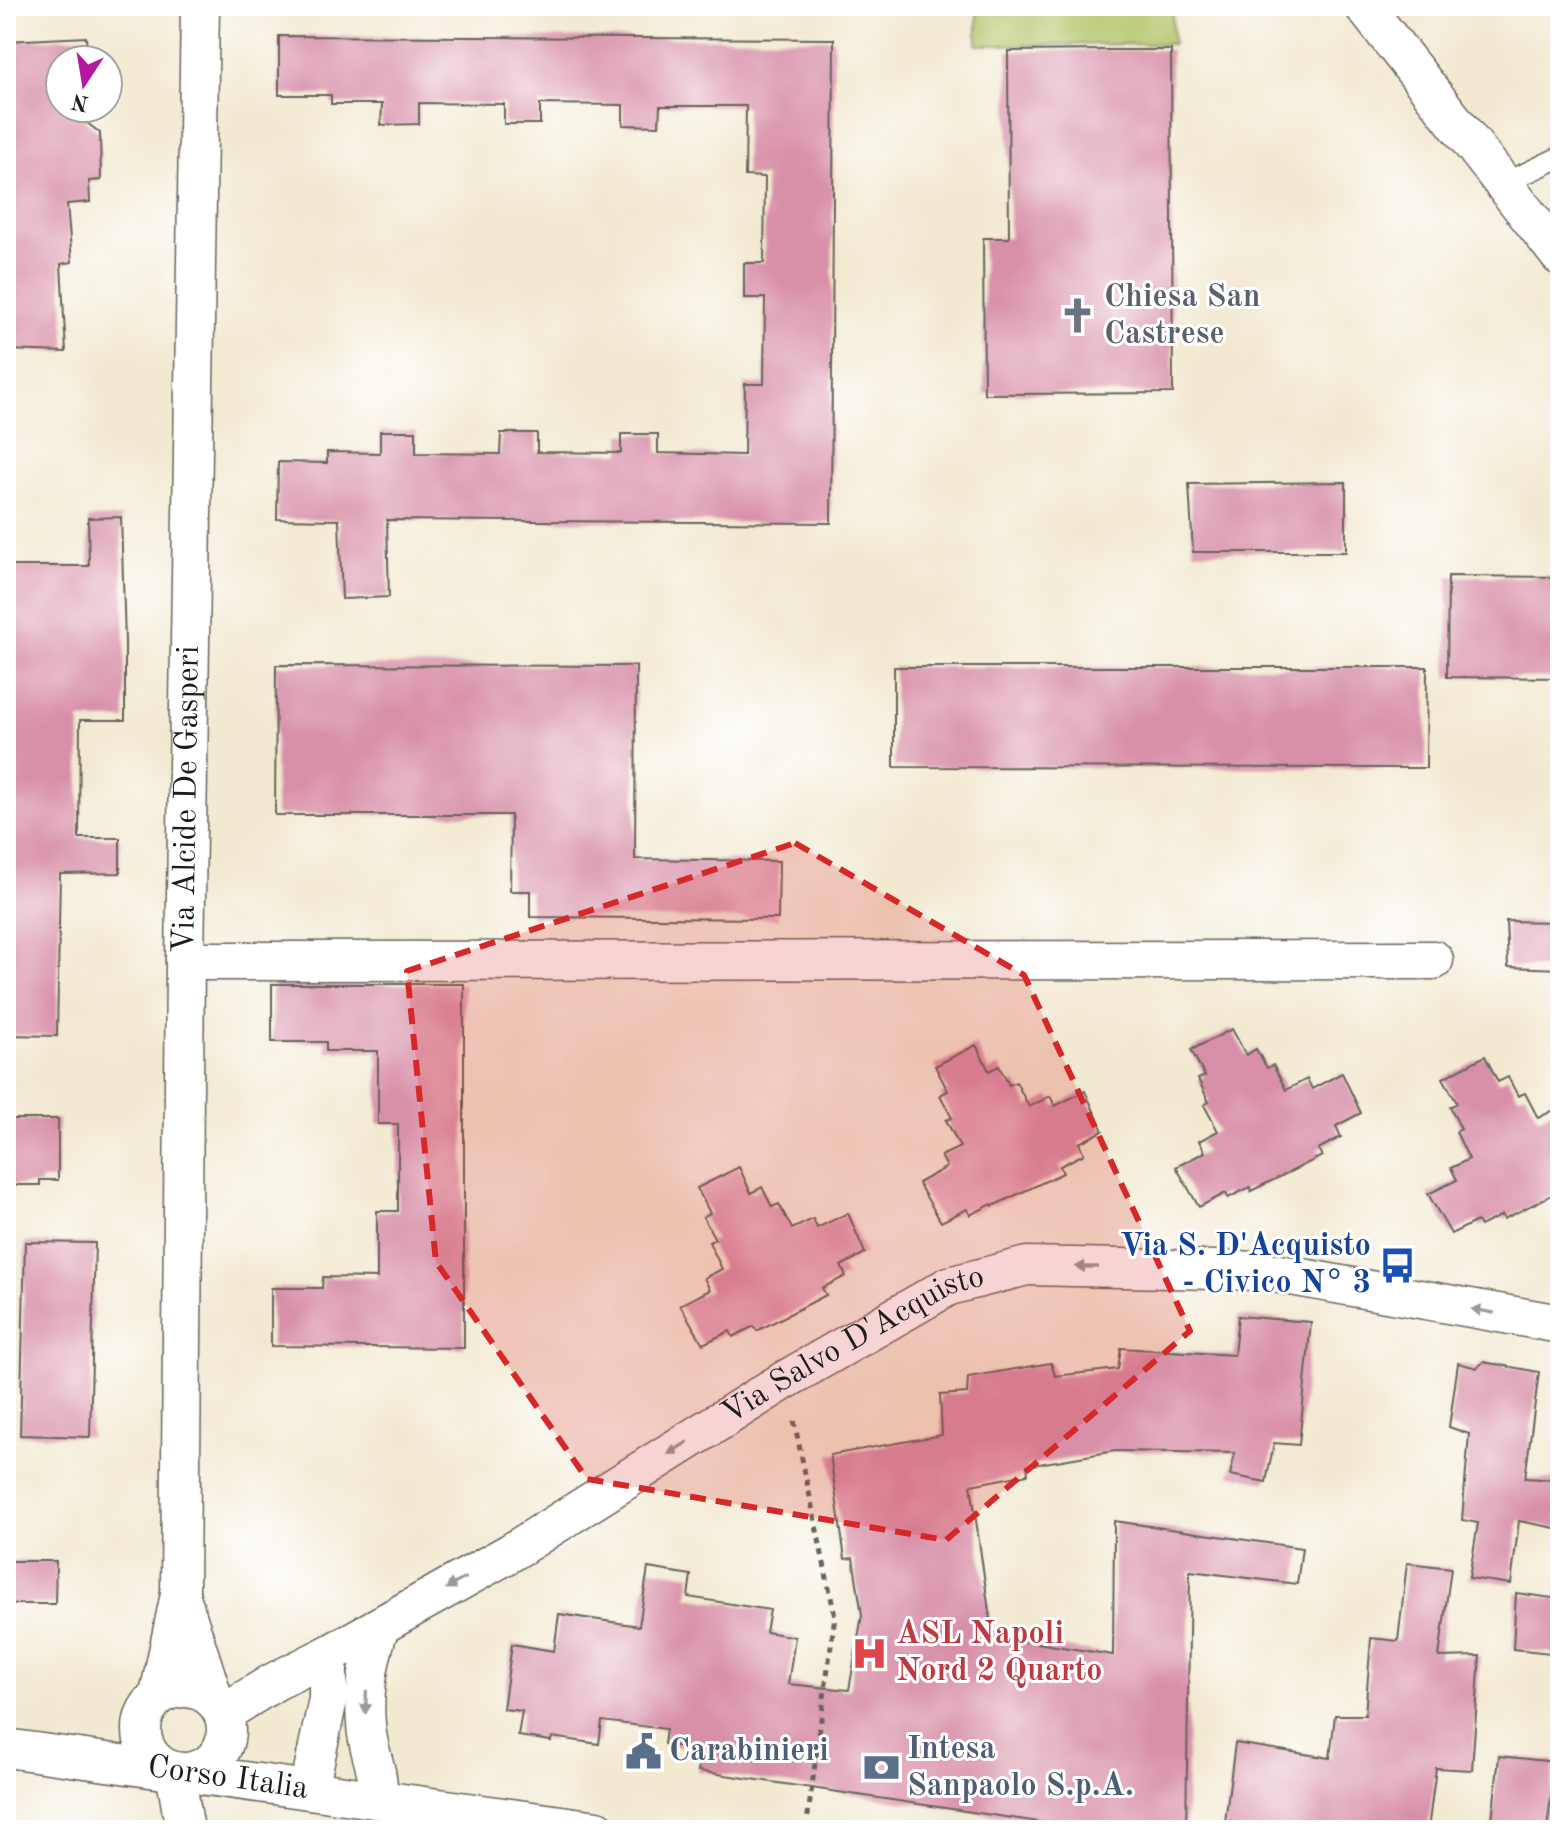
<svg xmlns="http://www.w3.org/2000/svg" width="1566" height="1836" viewBox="0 0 1566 1836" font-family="'Old Standard TT',serif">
<rect width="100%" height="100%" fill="#fff"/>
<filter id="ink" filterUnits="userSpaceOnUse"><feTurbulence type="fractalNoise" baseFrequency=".0125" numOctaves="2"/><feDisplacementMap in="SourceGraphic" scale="16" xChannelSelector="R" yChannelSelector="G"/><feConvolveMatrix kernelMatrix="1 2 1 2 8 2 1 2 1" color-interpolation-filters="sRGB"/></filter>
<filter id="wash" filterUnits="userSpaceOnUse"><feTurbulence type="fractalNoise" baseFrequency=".006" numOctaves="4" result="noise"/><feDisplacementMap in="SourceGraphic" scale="32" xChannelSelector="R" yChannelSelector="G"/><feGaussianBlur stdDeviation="1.8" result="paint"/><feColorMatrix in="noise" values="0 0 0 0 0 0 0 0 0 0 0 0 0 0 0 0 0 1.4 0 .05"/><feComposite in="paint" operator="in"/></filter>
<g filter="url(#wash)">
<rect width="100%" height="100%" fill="#f2e9d1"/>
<polygon fill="#b2c467" stroke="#677042" stroke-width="2" points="977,6 1172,6 1173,44 977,45"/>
<g id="blocks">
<g fill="#d890a8">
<polygon points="279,36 834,39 831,523 387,520 389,597 342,599 339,520 277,519 278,462 327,463 327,452 380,453 380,431 416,431 416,453 500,454 501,433 537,433 537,452 621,453 621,434 658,434 658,453 744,455 745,384 764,384 765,298 744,298 744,263 764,263 765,177 745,176 746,106 660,106 659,126 623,125 623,105 540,104 540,124 504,124 504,104 419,103 419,124 381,125 382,104 331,104 331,95 279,95"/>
<polygon points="86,37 87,50 93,50 92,60 60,60 60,108 87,108 86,122 100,133 101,180 89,181 90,202 67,204 72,262 61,264 66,352 6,350 6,41"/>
<polygon points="1106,50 1171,50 1173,393 984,394 983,238 1009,238 1008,51"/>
<polygon points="1346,482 1346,552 1193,552 1189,484"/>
<polygon points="121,517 125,641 125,720 80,720 79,838 120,838 120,873 60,874 57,1036 6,1035 6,566 89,566 88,518"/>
<polygon points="1448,576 1560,577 1560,678 1447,677"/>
<polygon points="276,665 636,666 635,859 779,861 778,919 530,917 530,891 510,891 511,815 275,815"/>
<polygon points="894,667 1427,667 1426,768 894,767"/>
<polygon points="1506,921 1560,922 1560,969 1508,967"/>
<polygon points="272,984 464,984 464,1348 271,1346 271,1288 322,1288 323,1277 377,1278 377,1211 398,1211 398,1124 378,1124 378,1051 326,1051 326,1042 272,1042"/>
<polygon points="1232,1029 1246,1055 1256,1049 1267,1068 1273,1065 1286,1090 1307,1079 1312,1089 1342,1073 1361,1113 1336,1126 1341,1137 1318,1149 1322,1156 1251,1191 1250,1187 1228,1198 1226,1193 1199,1207 1176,1167 1205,1152 1199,1141 1218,1131 1204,1105 1209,1102 1198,1079 1205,1076 1191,1050"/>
<polygon points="976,1045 989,1071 999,1066 1009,1085 1016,1082 1029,1107 1050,1096 1055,1106 1085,1091 1103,1131 1079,1143 1084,1154 1060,1166 1063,1173 993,1206 992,1204 970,1215 967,1209 941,1222 918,1183 947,1167 941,1156 960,1147 946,1120 952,1118 940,1095 948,1091 935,1066"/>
<polygon points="1485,1056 1498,1082 1508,1077 1518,1096 1525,1093 1538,1118 1560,1107 1560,1191 1504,1219 1502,1215 1480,1226 1477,1221 1451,1234 1428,1194 1457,1180 1451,1168 1469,1159 1456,1132 1461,1129 1450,1107 1457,1103 1443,1078"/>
<polygon points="6,1119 58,1119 58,1180 40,1180 40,1185 6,1185"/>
<polygon points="739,1167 751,1193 762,1187 772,1207 779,1204 792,1229 813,1219 817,1228 848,1213 865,1253 841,1266 846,1276 822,1288 826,1295 757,1331 754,1326 733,1337 730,1331 703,1344 680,1305 710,1290 704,1278 722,1269 709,1242 715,1239 703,1217 710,1213 697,1188"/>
<polygon points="25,1242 95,1243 90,1437 20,1435"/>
<polygon points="1238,1316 1311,1322 1299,1445 1274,1443 1266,1482 1230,1475 1235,1453 1115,1451 1027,1466 1028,1474 971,1485 992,1632 1006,1634 1005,1638 1113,1655 1114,1521 1302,1548 1297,1584 1190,1571 1186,1830 1092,1830 698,1771 701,1750 664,1744 666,1729 602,1721 599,1744 552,1737 551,1741 518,1736 522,1711 503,1709 512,1644 554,1651 559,1614 639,1626 648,1568 691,1575 688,1597 770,1610 766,1632 795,1637 788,1684 849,1690 862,1615 853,1558 845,1559 830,1455 942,1435 940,1395 967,1393 968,1377 1051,1363 1055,1376 1118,1369 1121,1348 1234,1355"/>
<polygon points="1483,1362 1539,1372 1525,1478 1560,1480 1560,1529 1519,1521 1511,1584 1469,1578 1478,1523 1462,1520 1469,1434 1449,1427 1458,1363 1477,1368"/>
<polygon points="6,1561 56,1561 55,1604 6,1604"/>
<polygon points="1407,1563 1451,1568 1439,1657 1480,1656 1472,1770 1436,1768 1428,1830 1224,1830 1235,1743 1330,1758 1335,1715 1365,1715 1371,1638 1398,1641"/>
<polygon points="1516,1593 1560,1599 1560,1654 1513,1649"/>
<polygon points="1499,1756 1555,1762 1547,1830 1491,1830"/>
</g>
</g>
</g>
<g filter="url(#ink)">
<use href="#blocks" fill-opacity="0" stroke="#67645b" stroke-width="2"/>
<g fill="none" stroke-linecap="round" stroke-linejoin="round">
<defs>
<polyline id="lane" points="1503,184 1560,157"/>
<g id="street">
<polyline points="1364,6 1560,256"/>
<polyline points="185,961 1434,960"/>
<polyline points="180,1594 213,1697"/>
<circle cx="184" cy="1730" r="42"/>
<path id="s1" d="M159 1695 180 1594 185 961 200 6"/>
<path id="s2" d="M224 1713 274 1682 328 1655 510 1553 785 1380 949 1286 1027 1266 1263 1271 1560 1324"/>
<path id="s3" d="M6 1748 597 1830"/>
<polyline points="175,1772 185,1830"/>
<polyline points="309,1790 328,1699 328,1655"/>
<path d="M378 1798C380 1768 367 1752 366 1724 363 1690 369 1658 380 1626"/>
</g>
</defs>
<use href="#lane" stroke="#67645b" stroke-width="23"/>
<use href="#street" stroke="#67645b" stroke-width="41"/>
<polyline stroke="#67645b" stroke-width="5" stroke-dasharray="6 6" stroke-linecap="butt" points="794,1421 835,1616 806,1830"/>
<use href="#lane" stroke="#fff" stroke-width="20"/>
<use href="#street" stroke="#fff" stroke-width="38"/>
</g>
<defs><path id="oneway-solid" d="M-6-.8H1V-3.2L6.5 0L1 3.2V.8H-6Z" transform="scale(2)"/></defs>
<g fill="#999">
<use href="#oneway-solid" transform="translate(1087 1267) rotate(-179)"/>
<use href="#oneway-solid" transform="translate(1483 1311) rotate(-170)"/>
<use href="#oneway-solid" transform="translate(678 1448) rotate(148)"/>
<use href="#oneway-solid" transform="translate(456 1583) rotate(151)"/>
<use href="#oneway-solid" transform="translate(366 1702) rotate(92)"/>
</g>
</g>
<path fill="#d62828" fill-opacity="0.2" stroke="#d62828" stroke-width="6" stroke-dasharray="16 10" stroke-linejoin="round" d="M795 843 1024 975 1190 1331 946 1540 587 1479 436 1262 407 971Z"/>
<defs>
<symbol id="church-bare" viewBox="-9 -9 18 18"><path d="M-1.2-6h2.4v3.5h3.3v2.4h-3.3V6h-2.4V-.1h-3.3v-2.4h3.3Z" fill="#6b7280" stroke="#fff" stroke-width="2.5" paint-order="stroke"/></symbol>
<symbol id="bus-bare" viewBox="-9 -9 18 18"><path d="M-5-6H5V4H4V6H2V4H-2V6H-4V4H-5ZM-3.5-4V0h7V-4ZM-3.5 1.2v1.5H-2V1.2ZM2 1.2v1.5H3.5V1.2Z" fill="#1a4fb4" stroke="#fff" stroke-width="2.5" paint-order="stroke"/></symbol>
<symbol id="hospital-bare" viewBox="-9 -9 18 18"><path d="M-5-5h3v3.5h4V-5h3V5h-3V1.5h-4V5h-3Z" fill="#e0444e" stroke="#fff" stroke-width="2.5" paint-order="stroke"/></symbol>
<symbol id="civic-bare" viewBox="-9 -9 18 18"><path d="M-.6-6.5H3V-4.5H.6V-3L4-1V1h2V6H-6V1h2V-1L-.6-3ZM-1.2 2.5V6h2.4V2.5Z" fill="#5c6f8a" stroke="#fff" stroke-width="2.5" paint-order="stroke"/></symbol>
<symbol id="bank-bare" viewBox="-9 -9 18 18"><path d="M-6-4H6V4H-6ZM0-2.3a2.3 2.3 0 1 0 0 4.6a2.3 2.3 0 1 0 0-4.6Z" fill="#5c6f8a" stroke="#fff" stroke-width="2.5" paint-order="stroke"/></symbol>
</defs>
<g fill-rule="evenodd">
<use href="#church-bare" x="1052" y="290" width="51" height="51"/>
<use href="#bus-bare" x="1372" y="1240" width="51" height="51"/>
<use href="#hospital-bare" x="844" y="1628" width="51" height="51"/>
<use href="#civic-bare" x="618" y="1726" width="51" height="51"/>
<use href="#bank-bare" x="856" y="1742" width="51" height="51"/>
</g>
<g text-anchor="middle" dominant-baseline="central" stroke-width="6" stroke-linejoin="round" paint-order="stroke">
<g font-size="32" font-weight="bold" fill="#5b616d" stroke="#fff" text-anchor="start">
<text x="1104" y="298">Chiesa San<tspan x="1104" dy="37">Castrese</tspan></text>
</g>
<g font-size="32" fill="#1c1c1c" stroke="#fff">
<text stroke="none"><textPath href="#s1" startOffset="898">Via Alcide De Gasperi</textPath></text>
<text stroke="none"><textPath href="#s2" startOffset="730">Via Salvo D'Acquisto</textPath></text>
<text stroke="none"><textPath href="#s3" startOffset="224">Corso Italia</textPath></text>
</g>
<g font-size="32" font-weight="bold" fill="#164399" stroke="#fff" text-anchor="end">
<text x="1371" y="1247">Via S. D'Acquisto<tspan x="1371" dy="37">- Civico N° 3</tspan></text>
</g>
<g font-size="32" font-weight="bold" fill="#be3a42" stroke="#fff" text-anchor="start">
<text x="896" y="1635">ASL Napoli<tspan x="896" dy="37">Nord 2 Quarto</tspan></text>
</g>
<g font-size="32" font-weight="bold" fill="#4e5e75" stroke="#fff" text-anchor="start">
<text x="907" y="1750">Intesa<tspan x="907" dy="37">Sanpaolo S.p.A.</tspan></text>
<text x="669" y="1752">Carabinieri</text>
</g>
</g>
<rect width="1566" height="1836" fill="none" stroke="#fff" stroke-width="32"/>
<g transform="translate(84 84) rotate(192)"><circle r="38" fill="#ffffff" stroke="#a4a4a4" stroke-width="2"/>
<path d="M0-6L14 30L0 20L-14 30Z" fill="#b5179e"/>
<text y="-12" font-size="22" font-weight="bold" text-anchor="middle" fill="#1c1c1c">N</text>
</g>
</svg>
